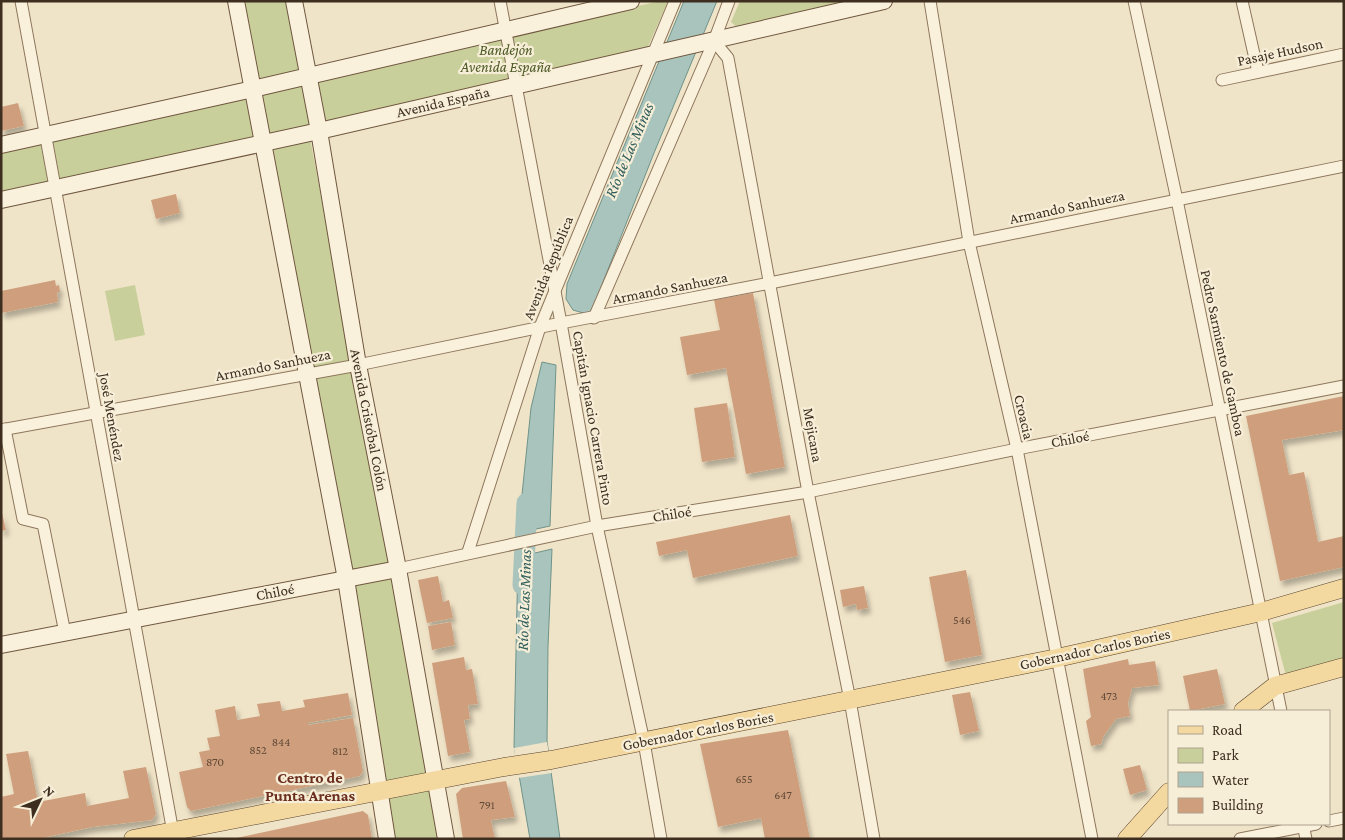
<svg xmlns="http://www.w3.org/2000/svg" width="1345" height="840" viewBox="0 0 1345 840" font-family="'Crimson Pro',serif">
<defs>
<filter id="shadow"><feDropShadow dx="3" dy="5.5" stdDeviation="2.5" flood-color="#0004"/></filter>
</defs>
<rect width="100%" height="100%" fill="#f0e4c8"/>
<g fill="#c9cf9b">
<polygon points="242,1 286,1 299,69 296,74 262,84 257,78"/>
<polygon points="660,1 668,1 647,49 313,125 1,193 1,150"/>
<polygon points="740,1 868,1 739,29 731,22"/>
<polygon points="310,138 428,762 442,839 391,839 266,148"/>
<polygon points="135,285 145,335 115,341 105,291"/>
<polygon points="1344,602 1344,660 1286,676 1272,623"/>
</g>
<g fill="#a9c4bc" stroke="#6f938a">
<polygon points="684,1 717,1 654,153 590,315 573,310 566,299 567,284"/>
<polygon points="542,362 556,365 550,526 518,533 531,408"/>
<polygon points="552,549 548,647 547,741 560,839 530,839 514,746 518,557"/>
</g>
<polygon fill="#f0e4c8" points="547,742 552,773 518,778 514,748"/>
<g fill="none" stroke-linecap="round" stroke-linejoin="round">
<polyline stroke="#a9c4bc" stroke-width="21" points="523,585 527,503"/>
</g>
<g fill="#cf9f7d" filter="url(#shadow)">
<polygon points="18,103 24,126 1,131 1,107"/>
<polygon points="176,194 180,213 156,219 151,200"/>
<polygon points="55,280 56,286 59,285 60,292 57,292 58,302 1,313 1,291"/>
<polygon points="753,293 785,467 746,474 726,368 687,375 680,337 720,330 714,300"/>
<polygon points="1344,396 1344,430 1282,440 1289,475 1304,472 1318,542 1344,536 1344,567 1280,581 1246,416"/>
<polygon points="727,403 735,457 702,462 694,408"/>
<polygon points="1,509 6,530 1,531"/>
<polygon points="790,515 798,556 693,578 687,550 659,556 656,542"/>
<polygon points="966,570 982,655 945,662 929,577"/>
<polygon points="438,576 443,602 449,600 453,618 427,623 418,580"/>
<polygon points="864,586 868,608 857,610 856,604 843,607 840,590"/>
<polygon points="451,622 455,645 432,650 428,626"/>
<polygon points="464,657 466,670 472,669 478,704 468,705 470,719 464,720 470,752 448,756 432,663"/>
<polygon points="1128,659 1129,665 1155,661 1159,685 1132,688 1128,703 1130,716 1116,719 1103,737 1101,744 1091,746 1086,721 1091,717 1083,669"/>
<polygon points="1217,669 1225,704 1190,711 1183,676"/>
<polygon points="970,692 979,731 960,735 952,695"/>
<polygon points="348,693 352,715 308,723 308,725 353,718 363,771 360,776 191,811 187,807 179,772 203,767 199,752 210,750 207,738 220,736 215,710 235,706 237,720 260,716 257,704 280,701 282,711 305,707 303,700"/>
<polygon points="788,730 810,839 765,839 761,818 718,827 700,744"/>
<polygon points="28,751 38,802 85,793 87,806 129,798 123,771 146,767 156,814 152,820 92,827 38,839 1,839 1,797 14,794 6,754"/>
<polygon points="1140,765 1147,790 1130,795 1123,769"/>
<polygon points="506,781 515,817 491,820 495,839 463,839 456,794 462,788"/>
<polygon points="363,811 368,815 372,839 232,839"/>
</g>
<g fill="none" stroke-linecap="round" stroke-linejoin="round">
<defs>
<g id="street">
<polyline points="21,1 174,838"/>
<polyline points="500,1 561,323 597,526 644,742 661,839"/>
<polyline points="930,1 969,242 1017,449 1092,839"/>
<polyline points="1134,1 1177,200 1281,711"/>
<polyline points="1242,1 1258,72"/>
<polyline points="714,41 728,58 808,492 850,700 874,839"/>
<polyline points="1222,80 1344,54"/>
<polyline points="594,318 714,41 729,1"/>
<polyline points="5,429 23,519 43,524 65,633"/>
<polyline points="1,430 358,365 561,323 770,283 1344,166"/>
<polyline points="468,552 540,327 675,1"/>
<polyline points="398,569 597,526 808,492 1017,449 1344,386"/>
<polyline points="1329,821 1344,818"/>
<polyline points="1303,824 1306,839"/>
<polyline points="1240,839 1316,824"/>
</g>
<g id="secondary">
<polyline points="236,1 346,579 387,839"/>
<polyline points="294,1 319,131 358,365 398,569 446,839"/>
<polyline points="1,145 253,89 631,1"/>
<polyline points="1,200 319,131 884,1"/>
<polyline points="1,645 398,569"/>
</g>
<g id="primary">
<polyline points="1243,711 1275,686 1344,667"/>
<polyline points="133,839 504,767 551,760 1057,658 1261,612 1344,588"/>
<polyline points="1127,839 1169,792"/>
</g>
</defs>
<use href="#street" stroke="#8d765c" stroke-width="13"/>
<use href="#secondary" stroke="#6f573f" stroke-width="18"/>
<use href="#primary" stroke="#5b4430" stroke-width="19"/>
<use href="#street" stroke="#faf1dc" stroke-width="11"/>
<use href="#secondary" stroke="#faf1dc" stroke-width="16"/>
<use href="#primary" stroke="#f3d9a0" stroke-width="18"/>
</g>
<g text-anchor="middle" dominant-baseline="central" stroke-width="4.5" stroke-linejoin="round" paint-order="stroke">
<g font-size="12" fill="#624a37">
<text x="962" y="620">546</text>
<text x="1109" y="696">473</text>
<text x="281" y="742">844</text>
<text x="258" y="750">852</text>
<text x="340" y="751">812</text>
<text x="215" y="762">870</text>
<text x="744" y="779">655</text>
<text x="783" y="795">647</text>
<text x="487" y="805">791</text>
</g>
<g font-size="15" font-style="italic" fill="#4d5a26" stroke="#f7eed8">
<text x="506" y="50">Bandejón<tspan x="506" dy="17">Avenida España</tspan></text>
</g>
<g font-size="15" fill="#3d2e20" stroke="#f7eed8">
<text transform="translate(1280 52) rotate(-12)">Pasaje Hudson</text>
<text transform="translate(443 102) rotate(-13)">Avenida España</text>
<text transform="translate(1067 207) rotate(-12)">Armando Sanhueza</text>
<text transform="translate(548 268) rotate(-68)">Avenida República</text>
<text transform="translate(670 288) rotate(-11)">Armando Sanhueza</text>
<text transform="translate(1223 353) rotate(78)">Pedro Sarmiento de Gamboa</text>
<text transform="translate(273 365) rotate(-11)">Armando Sanhueza</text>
<text transform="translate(112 417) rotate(80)">José Menéndez</text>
<text transform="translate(1024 417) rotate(77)">Croacia</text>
<text transform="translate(593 418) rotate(80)">Capitán Ignacio Carrera Pinto</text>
<text transform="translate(369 420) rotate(79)">Avenida Cristóbal Colón</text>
<text transform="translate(813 435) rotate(80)">Mejicana</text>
<text transform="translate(1070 439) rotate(-11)">Chiloé</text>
<text transform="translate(672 514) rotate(-9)">Chiloé</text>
<text transform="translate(275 592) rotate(-11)">Chiloé</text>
<text transform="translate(1095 649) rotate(-12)">Gobernador Carlos Bories</text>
<text transform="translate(698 731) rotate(-11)">Gobernador Carlos Bories</text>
</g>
<g font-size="16" font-style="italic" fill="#2f5d5a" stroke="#f7eed8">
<text transform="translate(629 150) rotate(-67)">Río de Las Minas</text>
<text transform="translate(524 600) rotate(-88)">Río de Las Minas</text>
</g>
<g font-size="16" font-weight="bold" fill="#6b2e1e" stroke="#f7eed8">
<text x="310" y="777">Centro de<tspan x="310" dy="18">Punta Arenas</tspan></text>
</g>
</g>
<rect width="1345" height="840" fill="none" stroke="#3d2e20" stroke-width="5"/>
<rect x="1168" y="710" width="162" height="115" fill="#f7eed8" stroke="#ada18e"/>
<rect x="1178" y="726" width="25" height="8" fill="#f3d9a0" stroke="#ada18e"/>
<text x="1212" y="735" font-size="15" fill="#3d2e20">Road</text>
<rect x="1178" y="748" width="25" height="15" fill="#c9cf9b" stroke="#ada18e"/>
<text x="1212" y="760" font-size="15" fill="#3d2e20">Park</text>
<rect x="1178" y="772" width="25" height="15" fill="#a9c4bc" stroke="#ada18e"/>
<text x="1212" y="785" font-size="15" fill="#3d2e20">Water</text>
<rect x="1178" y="798" width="25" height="15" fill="#cf9f7d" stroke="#ada18e"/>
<text x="1212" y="810" font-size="15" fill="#3d2e20">Building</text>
<g transform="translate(40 800) rotate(47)" stroke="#f7eed8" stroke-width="4" paint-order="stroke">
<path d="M0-4L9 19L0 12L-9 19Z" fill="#3d2e20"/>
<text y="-8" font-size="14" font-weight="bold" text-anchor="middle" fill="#3d2e20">N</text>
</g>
</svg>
